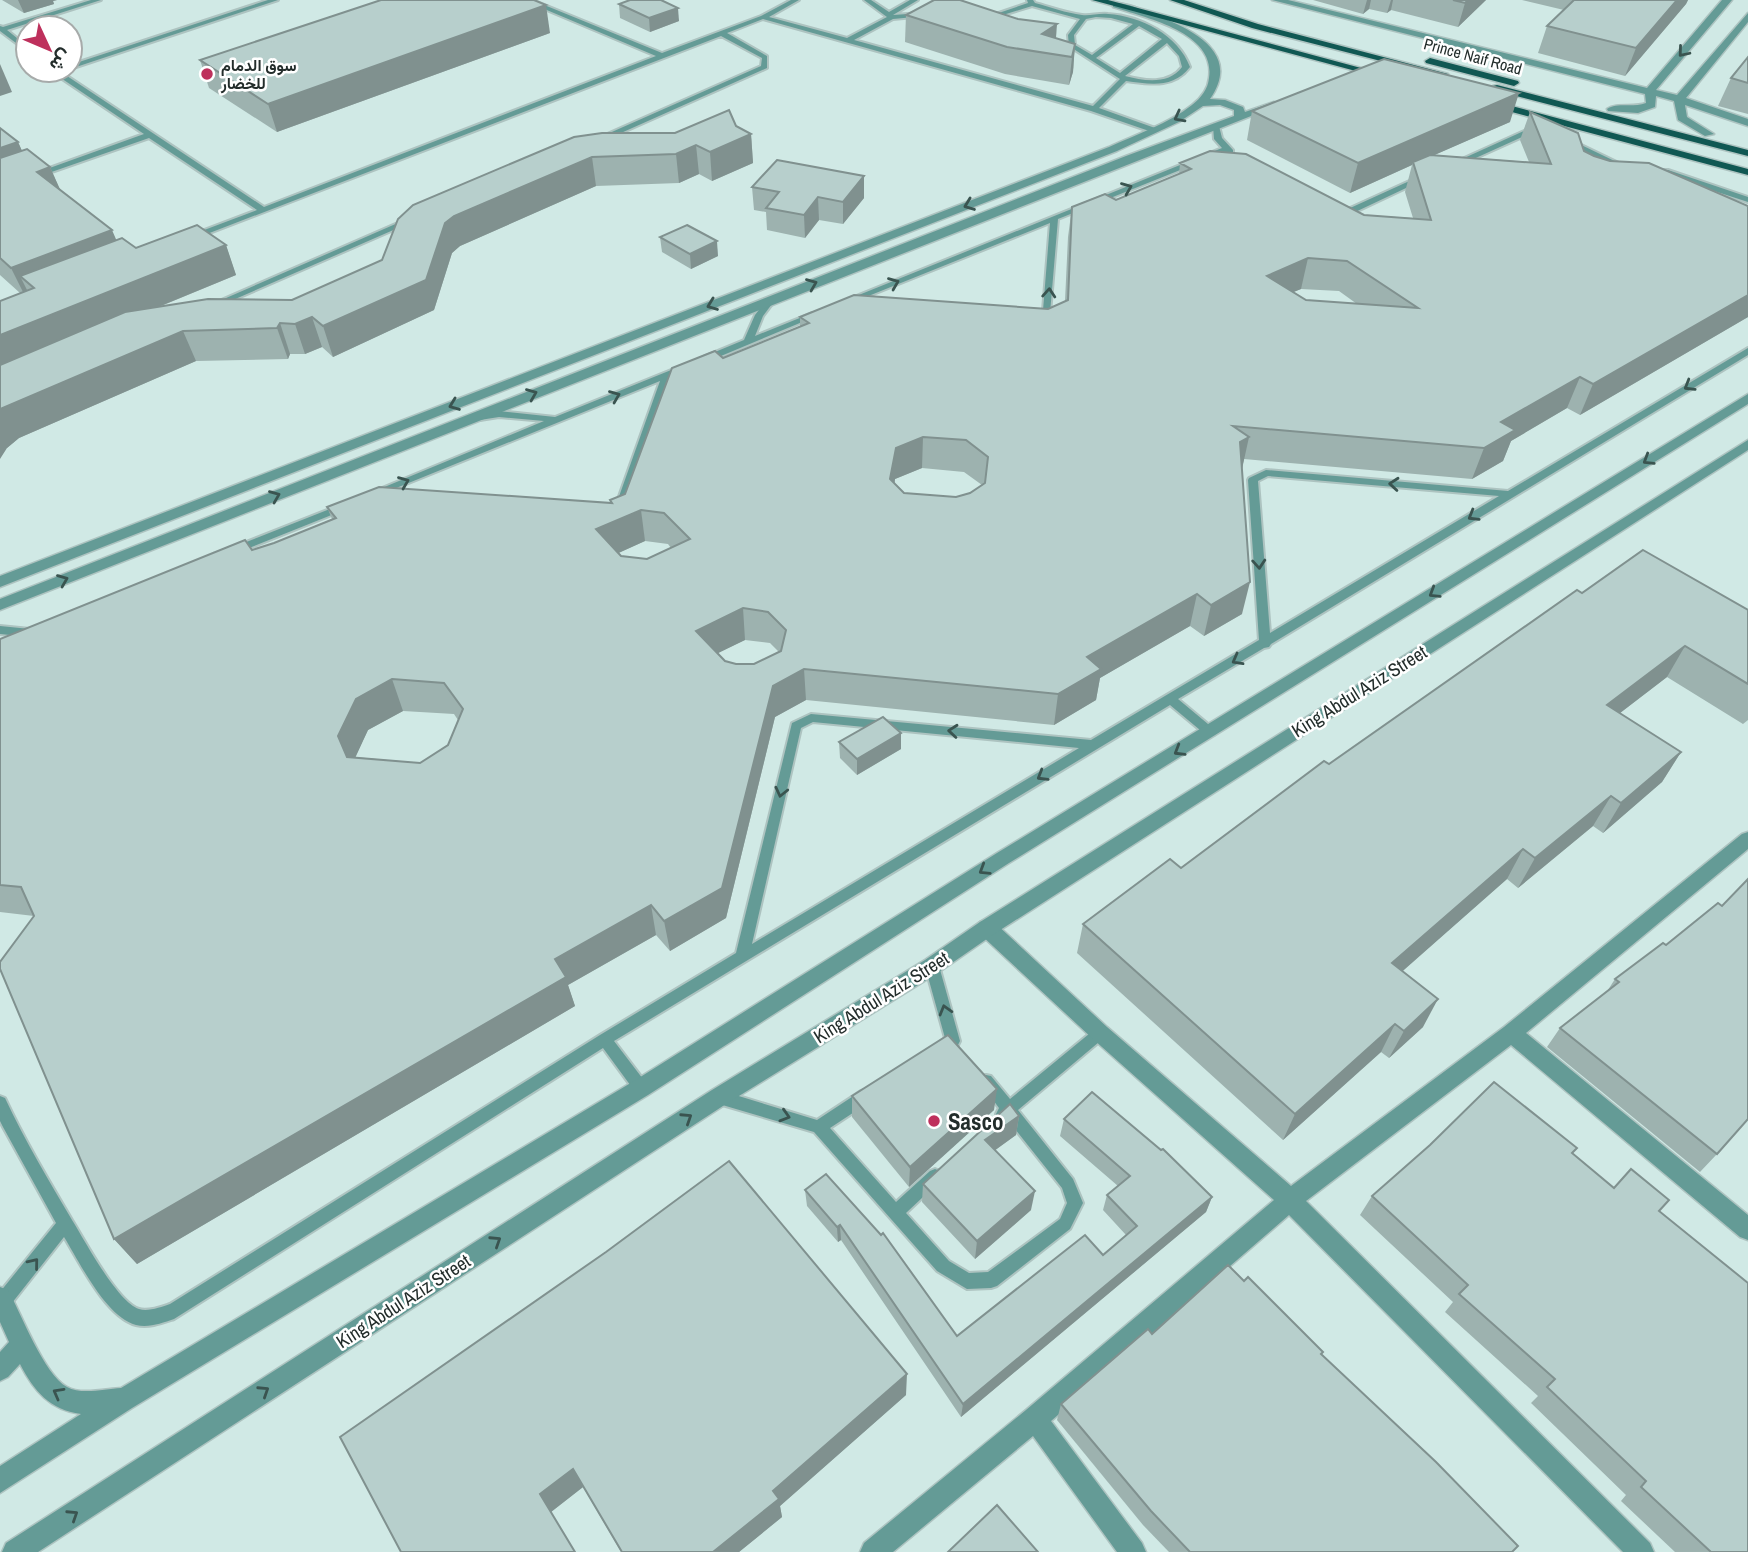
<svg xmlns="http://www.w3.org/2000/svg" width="1748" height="1552" viewBox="0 0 1748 1552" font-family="'Archivo Narrow',Vazirmatn,sans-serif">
<rect width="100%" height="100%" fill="#d0e9e5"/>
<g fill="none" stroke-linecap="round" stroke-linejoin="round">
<defs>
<g id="service">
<polygon points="91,0 101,0 7,30 28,47 28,52 0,31 0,26 3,27"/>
<polygon points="268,0 278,0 70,69 70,65"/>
<path d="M523 0H532L662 53 761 16 791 0H799L769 17 847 38 887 17 864 0H871L889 12 910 0H918L893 15 923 13 926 15 925 16 893 19 854 40 1093 106 1120 79 1069 46 1068 35 1080 19 1032 6 990 19 987 17 1028 3 1027 0H1033L1035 3C1050 7 1066 13 1082 15 1090 16 1099 13 1108 14 1141 16 1178 35 1190 67 1173 89 1150 84 1126 81L1099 108 1155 128V132H1152L1091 111 763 19 727 33 767 56V68L603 141 596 139 761 66 762 58 721 36 194 239H191V235L257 210 149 138 40 176 33 174 144 134 49 70H58L264 207 656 56ZM1096 17 1111 18 1133 24 1092 55 1075 45 1074 35 1086 19ZM1139 26 1162 39 1120 73 1096 58ZM1167 43 1179 56 1182 67C1169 85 1144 81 1125 76Z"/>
<polygon points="1213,126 1219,126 1222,138 1233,150 1233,154 1225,152 1058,219 1049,325 1042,323 1050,223 851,303 844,301 1222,148 1214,139"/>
<polygon points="1535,126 1542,128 1458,166 1451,164"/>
<polygon points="1567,141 1573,141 1627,167 1620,169 1567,145"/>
<polygon points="1662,170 1668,170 1748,197 1748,202 1662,174"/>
<polygon points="1416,178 1423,180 1351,214 1345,214 1336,208 1340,206 1348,209"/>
<polygon points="407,219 414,221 217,307 210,305"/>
<polygon points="771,297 775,300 763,316 755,336 812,313 819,315 709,361 703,361 703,357 744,340 755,315 768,298"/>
<path d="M1748 348V355L1271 644 1269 647 1264 648 1178 699 1214 729 1216 732 1214 735H1206L1170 705 614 1041 646 1083 648 1088 646 1093 641 1095 636 1093 603 1048 174 1319C162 1323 149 1328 136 1325 106 1317 80 1263 64 1237L8 1308 0 1309V1292L56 1223 3 1127 0 1121V1096L5 1098C25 1141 49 1181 72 1220 84 1239 117 1302 139 1309 148 1312 161 1307 170 1304L600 1035 736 953 792 723 811 714 1091 740 1259 640 1248 480 1249 478 1266 470 1508 491ZM1268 476 1499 496 1270 633 1258 481ZM813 722 1079 748 752 944 801 728Z"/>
<polygon points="686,364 689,365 689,369 671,376 625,507 621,508 616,505 660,381 379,495 371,495 370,493 544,421 499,417 480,420 475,417 477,415 499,411 555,417"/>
<polygon points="345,503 350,506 349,508 239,552 235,553 230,550 231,548"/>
<polygon points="0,626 30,629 36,633 30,637 0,634"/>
<polygon points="932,960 937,962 939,966 960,1041 958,1045 941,1055 936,1053 934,1049 936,1045 945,1038 925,966 927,962"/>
<polygon points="1100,1027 1105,1029 1107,1033 1105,1037 1018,1110 1073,1179 1083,1203 1070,1229 997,1286 991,1288 967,1289 937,1271 814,1132 719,1104 714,1102 712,1097 714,1092 719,1090 817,1120 861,1091 866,1089 871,1091 873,1096 871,1101 830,1128 896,1202 930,1171 935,1169 940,1171 943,1176 940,1181 906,1213 949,1261 969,1273 988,1272 1060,1219 1067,1203 1062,1188 1007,1119 1003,1121 998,1119 996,1114 999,1108 979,1081 981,1076 986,1075 991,1076 1010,1099 1095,1029"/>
</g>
<g id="minor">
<path d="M1272 0H1288L1647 88 1722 0H1732L1656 90 1677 95 1748 13V22L1686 98 1748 119V126L1685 105 1687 117 1714 134 1705 136 1678 120 1674 101 1656 96 1655 107 1638 113 1608 111 1607 109C1617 102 1633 108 1646 103L1645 94Z"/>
<polygon points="1748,832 1748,849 1526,1033 1748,1215 1748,1240 1740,1237 1511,1045 1306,1201 1650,1543 1654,1552 1623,1552 1289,1215 1051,1421 1142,1543 1146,1552 1117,1552 1033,1436 893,1552 860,1552 864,1543 1026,1410 1274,1200 1093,1039 980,934 977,928 980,922 987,920 994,922 1107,1027 1291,1186 1504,1027 1742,834"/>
</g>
<g id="tertiary">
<path d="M1113 3C1126 2 1142 10 1155 15 1192 29 1242 53 1210 99L1225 100 1243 107 1245 112 1274 102 1279 105 0 610V599L1126 156 1234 116V110L1220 105 1203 106 1179 122 1117 151 0 587V576L1109 147C1137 134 1168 124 1192 105 1201 98 1208 89 1209 78 1216 32 1146 18 1113 7Z"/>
<path d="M1748 394V404L1009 863 648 1095 132 1408 0 1493V1466L81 1414C50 1410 34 1391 20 1364L8 1377 0 1381V1352L9 1342 0 1322V1287L8 1290C21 1313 44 1375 67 1387 81 1395 105 1389 121 1388L634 1081 997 853Z"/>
<polygon points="1748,440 1748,450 994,934 939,972 726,1104 38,1552 2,1552 6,1543 712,1090 925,960 980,922"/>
</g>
<g id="primary">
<polygon points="1092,0 1108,0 1387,75 1378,77"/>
<polygon points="1170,0 1184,0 1258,24 1448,74 1443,77 1252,28"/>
<polygon points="1430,58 1518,81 1519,83 1514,86 1426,63 1425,61"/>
<polygon points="1497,85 1748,150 1748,156 1493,90 1493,86"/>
<polygon points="1493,101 1748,169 1748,175 1489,106 1488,104"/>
</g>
</defs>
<use href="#service" stroke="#adc3c0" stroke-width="4"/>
<use href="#minor" stroke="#adc3c0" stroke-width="3"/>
<use href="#tertiary" stroke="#adc3c0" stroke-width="3"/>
<use href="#primary" stroke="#adc3c0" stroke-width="3"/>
<use href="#service" fill="#649b96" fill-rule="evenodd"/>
<use href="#minor" fill="#649b96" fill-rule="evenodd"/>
<use href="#tertiary" fill="#649b96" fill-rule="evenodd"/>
<use href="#primary" fill="#105853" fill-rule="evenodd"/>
</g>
<g fill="#9db2af" fill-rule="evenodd">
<polygon points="2,0 57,0 53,1 54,4 24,13"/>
<polygon points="1313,0 1486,0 1458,27 1391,10 1387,13 1369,9 1363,14"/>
<polygon points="1522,0 1688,0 1686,4 1625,76 1538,53 1547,26 1564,10"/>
<polygon points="619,4 679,21 650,32 620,18"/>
<polygon points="906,15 1056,39 1075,44 1073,72 1069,85 1005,74 905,42"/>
<polygon points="550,33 277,132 209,88 200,60"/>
<polygon points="1748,57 1748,114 1718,106 1731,78"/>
<path d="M1252 111 1510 122 1434 155 1529 162 1520 140 1530 112 1584 151 1594 156 1748 206V317L1580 415 1567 408 1511 441 1503 461 1472 479 1244 459 1242 468V614L1204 636 1190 626 1100 678 1096 700 1054 725 806 700 775 717 726 918 670 951 656 935 568 985 575 1006 137 1264 114 1239 34 916 0 912V639L274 543 332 519 327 507 610 502V500L625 494 723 358 800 327V317L1048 309 1065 301 1068 237 1072 207 1116 200 1179 175 1180 163 1364 215 1413 218 1405 192 1412 165 1350 193 1247 140ZM1301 289 1339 291 1357 304 1306 300 1293 292ZM922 468 964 472 982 485 970 493 956 497 904 493 895 484V479ZM645 541 668 544 671 548 647 559 621 556 618 553ZM745 640 770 643 779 652 754 664H736L725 661 717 653ZM403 711 454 714 458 720 448 745 420 763 355 757 368 730Z"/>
<polygon points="736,126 751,134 753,163 712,181 699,174 679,183 596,186 460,246 452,253 434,310 333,357 322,347 305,354 290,354 288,359 196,361 19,438 7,448 20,293 0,275 0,128 18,142 22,151 50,167 60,190 116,240 136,248 226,245 236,275 161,306 292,300 382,260 413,205 675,133"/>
<polygon points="752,187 864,198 843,224 819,220 805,238 767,230 766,212 754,210"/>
<polygon points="660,237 718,256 691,269 662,252"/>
<polygon points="1582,593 1748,610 1748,720 1743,724 1667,677 1620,713 1681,752 1662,782 1603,833 1593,826 1518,888 1507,879 1402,971 1423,1027 1389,1058 1381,1052 1283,1140 1077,953 1083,924 1181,868 1329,764"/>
<polygon points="839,742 901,749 857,775 840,758"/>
<polygon points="1722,906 1717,1154 1700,1172 1547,1047 1560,1028 1606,993 1615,979 1666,945"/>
<polygon points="852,1096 994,1110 909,1187 852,1117"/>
<polygon points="1019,1116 1016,1135 995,1150 1031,1210 975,1259 922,1202 923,1184"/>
<polygon points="1064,1119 1212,1197 1206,1212 961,1417 841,1240 838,1242 807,1206 805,1190 957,1336 1103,1255 1126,1235 1103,1210 1107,1195 1118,1186 1060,1136"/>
<polygon points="1577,1148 1572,1154 1614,1188 1659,1211 1748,1552 1675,1552 1621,1501 1626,1495 1531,1403 1538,1396 1445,1312 1453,1302 1360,1215 1372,1196"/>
<polygon points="1244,1281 1321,1354 1512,1552 1169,1552 1143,1525 1057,1420 1061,1404 1152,1334"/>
<polygon points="906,1395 780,1506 782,1517 739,1552 621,1552 583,1487 551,1512 340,1437"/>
</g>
<g fill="#80918f">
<polygon points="18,0 57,0 53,1 54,4 24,13"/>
<polygon points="1367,0 1371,0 1369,9 1363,14"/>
<polygon points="1391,0 1393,0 1391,10 1387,13"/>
<polygon points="1468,0 1486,0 1458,27 1465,3"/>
<polygon points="1677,0 1688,0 1686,4 1625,76 1636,48"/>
<polygon points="546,5 550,33 277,132 268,104"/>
<polygon points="678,8 679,21 650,32 649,18"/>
<polygon points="1057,24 1055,52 1042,34"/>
<polygon points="1075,44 1073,72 1069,85 1072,57"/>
<polygon points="0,64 12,92 0,96"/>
<polygon points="1519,93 1510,122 1414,164 1413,162 1412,165 1350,193 1358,163"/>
<polygon points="751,134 753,163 712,181 710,152"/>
<polygon points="18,142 31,171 0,181 0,148"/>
<polygon points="696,145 699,174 679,183 676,154"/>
<polygon points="592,157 596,186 460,246 452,253 434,310 333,357 323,326 454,216"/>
<polygon points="50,167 63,196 37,172"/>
<polygon points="864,176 864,198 843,224 843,202"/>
<polygon points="818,197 819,220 805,238 804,215"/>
<polygon points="112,230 125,260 34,288 20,276 30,296 26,298 11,268"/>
<polygon points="717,241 718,256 691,269 690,254"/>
<polygon points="226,245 236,275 0,372 0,335"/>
<polygon points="1308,258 1301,289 1260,306 1267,276"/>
<polygon points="1748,295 1748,317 1580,415 1593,384"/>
<polygon points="312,317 322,347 305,354 295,324"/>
<polygon points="280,323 290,354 288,359 277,328"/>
<polygon points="183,331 196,361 19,438 7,448 0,459 0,409 3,407"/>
<polygon points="1580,377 1567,408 1511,441 1503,461 1472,479 1484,448 1501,422"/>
<polygon points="923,437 922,468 895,479 889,511 890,479 896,448"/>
<polygon points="1249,437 1242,469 1240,442"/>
<polygon points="641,510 645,541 601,561 596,529"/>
<polygon points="1250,582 1242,614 1204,636 1211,605"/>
<polygon points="1197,594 1190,626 1100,678 1096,700 1054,725 1058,694 1087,657"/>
<polygon points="743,608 745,640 700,662 696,631"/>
<polygon points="1685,646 1667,677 1590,736 1607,705"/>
<polygon points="804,669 806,700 775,717 726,918 670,951 664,921 773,686"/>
<polygon points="392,679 403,711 368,730 351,767 338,736 356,699"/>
<polygon points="901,733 901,749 857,775 857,759"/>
<polygon points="1681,752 1662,782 1603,833 1621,803"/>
<polygon points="1611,796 1593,826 1518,888 1535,858"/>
<polygon points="1523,849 1507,879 1379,992 1392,963"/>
<polygon points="651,905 656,935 568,985 575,1006 137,1264 114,1239 555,959"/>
<polygon points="1438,999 1423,1027 1389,1058 1404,1031"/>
<polygon points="1395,1024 1381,1052 1283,1140 1295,1114"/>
<polygon points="997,1089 994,1110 909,1187 910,1167"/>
<polygon points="1019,1116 1016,1135 983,1159 985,1140"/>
<polygon points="1035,1191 1031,1210 975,1259 977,1241"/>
<polygon points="1212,1197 1206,1212 961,1417 963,1404"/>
<polygon points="840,1225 841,1240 838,1242 837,1227"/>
<polygon points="907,1374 906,1395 780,1506 782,1517 739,1552 713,1552 773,1491"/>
<polygon points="573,1469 583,1487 551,1512 540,1494"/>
</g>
<g fill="#b7cfcc" stroke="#80918f" stroke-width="2" fill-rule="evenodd">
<polygon points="381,0 534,0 546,5 268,104 200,60"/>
<polygon points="630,0 661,0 678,8 649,18 619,4"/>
<polygon points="934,0 960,0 1018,19 1057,24 1042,34 1075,44 1072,57 1007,47 906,15"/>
<polygon points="1453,0 1468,0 1465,3"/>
<polygon points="1574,0 1677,0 1636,48 1547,26"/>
<polygon points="1748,57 1748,83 1731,78"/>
<polygon points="1384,59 1519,93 1358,163 1252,111"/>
<polygon points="729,110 736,126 751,134 710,152 696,145 676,154 592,157 454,216 445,223 426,280 323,326 312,317 295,324 280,323 277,328 183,331 0,409 0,365 125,312 208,299 292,300 382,260 398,219 413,205 574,137 602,133 675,133"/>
<path d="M1530 112 1578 133 1584 151 1594 156 1610 161 1649 163 1748 206V295L1593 384 1580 377 1501 422 1515 430 1484 448 1233 426 1249 437 1240 442 1250 582 1211 605 1197 594 1087 657 1101 669 1058 694 804 669 773 686 722 888 664 921 651 905 555 959 566 977 114 1239 0 969V962L34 916 21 887 0 885V639L245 540 252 550 274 543 336 518 327 507 379 487 612 503 610 500 625 494 672 368 715 351 723 358 809 323 800 317 854 295 1048 309 1068 300 1072 207 1105 194 1116 200 1191 169 1180 163 1210 151 1246 154 1364 215 1431 220 1413 162 1430 155 1551 164ZM1308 258 1347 261 1418 308 1306 300 1267 276ZM923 437 966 440 988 457 985 483 970 493 956 497 904 493 890 479 896 448ZM641 510 664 513 690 539 647 559 621 556 596 529ZM743 608 768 612 786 630 781 651 754 664H736L725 661 696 631ZM392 679 444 683 463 709 448 745 420 763 347 757 338 736 356 699Z"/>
<polygon points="0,128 18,142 0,148"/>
<polygon points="27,149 50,167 37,172 112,230 11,268 0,258 0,158"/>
<polygon points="777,160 864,176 843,202 818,197 804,215 766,208 779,192 752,187"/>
<polygon points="197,225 226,245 0,335 0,301 34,288 20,276 122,238 136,248"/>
<polygon points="687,225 717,241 690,254 660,237"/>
<polygon points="1643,550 1748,610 1748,684 1685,646 1607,705 1681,752 1621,803 1611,796 1535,858 1523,849 1392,963 1438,999 1404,1031 1395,1024 1295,1114 1083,924 1170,859 1181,868 1324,761 1329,764 1577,590 1582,593"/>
<polygon points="883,717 901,733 857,759 839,742"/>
<polygon points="1748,879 1748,1119 1717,1154 1560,1028 1619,982 1615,979 1663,943 1666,945 1718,903 1722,906"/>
<polygon points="948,1035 997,1089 910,1167 852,1096"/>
<polygon points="1494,1082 1577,1148 1572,1153 1614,1188 1631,1169 1669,1200 1659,1211 1748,1283 1748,1552 1711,1552 1641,1487 1646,1481 1547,1387 1555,1379 1459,1294 1468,1285 1372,1196 1430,1145"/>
<polygon points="1092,1092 1161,1150 1163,1149 1212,1197 963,1404 840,1225 837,1227 805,1190 826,1174 881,1235 883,1233 957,1336 1085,1235 1103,1255 1137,1226 1107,1195 1130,1176 1064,1119"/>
<polygon points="1010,1104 1019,1116 985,1140 1035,1191 977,1241 923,1184"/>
<polygon points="729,1161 907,1374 773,1491 779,1499 713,1552 622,1552 573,1469 540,1494 575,1552 401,1552 340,1437 606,1252"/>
<polygon points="1228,1265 1244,1281 1248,1277 1323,1352 1321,1354 1436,1462 1518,1546 1512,1552 1190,1552 1151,1511 1061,1404 1148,1329 1152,1334"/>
<polygon points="997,1505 1038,1552 948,1552"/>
</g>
<defs><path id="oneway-chevron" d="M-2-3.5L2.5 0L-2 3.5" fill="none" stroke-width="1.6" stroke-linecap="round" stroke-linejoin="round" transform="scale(1.75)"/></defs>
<g stroke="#3a5450">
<use href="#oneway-chevron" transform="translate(1683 52) rotate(130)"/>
<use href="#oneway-chevron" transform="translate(1179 117) rotate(152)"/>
<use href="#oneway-chevron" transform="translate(1127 188) rotate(-22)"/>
<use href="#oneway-chevron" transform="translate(969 205) rotate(159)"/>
<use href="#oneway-chevron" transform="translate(894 283) rotate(-22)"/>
<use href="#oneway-chevron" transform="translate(812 284) rotate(-22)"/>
<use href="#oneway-chevron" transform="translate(1049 293) rotate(-86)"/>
<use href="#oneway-chevron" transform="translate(712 305) rotate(159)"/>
<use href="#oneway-chevron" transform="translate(1689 386) rotate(149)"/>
<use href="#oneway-chevron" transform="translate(532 394) rotate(-22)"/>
<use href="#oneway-chevron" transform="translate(615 396) rotate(-22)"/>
<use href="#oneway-chevron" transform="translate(454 405) rotate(159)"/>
<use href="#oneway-chevron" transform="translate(1648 460) rotate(148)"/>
<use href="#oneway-chevron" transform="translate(404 482) rotate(-22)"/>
<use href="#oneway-chevron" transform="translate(1394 484) rotate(-175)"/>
<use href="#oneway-chevron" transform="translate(275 496) rotate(-22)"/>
<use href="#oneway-chevron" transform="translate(1473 516) rotate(149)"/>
<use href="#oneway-chevron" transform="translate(1259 564) rotate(86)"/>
<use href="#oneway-chevron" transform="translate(63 580) rotate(-22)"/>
<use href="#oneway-chevron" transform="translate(1434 593) rotate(148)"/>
<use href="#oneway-chevron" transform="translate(1237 660) rotate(151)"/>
<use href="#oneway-chevron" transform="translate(953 731) rotate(-175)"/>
<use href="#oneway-chevron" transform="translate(1179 751) rotate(149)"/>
<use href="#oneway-chevron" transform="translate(1042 776) rotate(149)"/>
<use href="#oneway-chevron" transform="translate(781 792) rotate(103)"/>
<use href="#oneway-chevron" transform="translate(984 870) rotate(148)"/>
<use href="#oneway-chevron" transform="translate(945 1010) rotate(-106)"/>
<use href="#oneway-chevron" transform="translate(785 1116) rotate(17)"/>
<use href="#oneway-chevron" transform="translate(687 1118) rotate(-33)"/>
<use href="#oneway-chevron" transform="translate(496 1241) rotate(-33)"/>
<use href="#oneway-chevron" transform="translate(34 1263) rotate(-51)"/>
<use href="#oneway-chevron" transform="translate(264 1391) rotate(-33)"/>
<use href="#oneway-chevron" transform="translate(58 1393) rotate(-151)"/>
<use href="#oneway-chevron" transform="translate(73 1515) rotate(-33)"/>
</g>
<g fill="#be305c" stroke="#fff" stroke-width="2.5">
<circle cx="207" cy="74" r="7"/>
<circle cx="934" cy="1121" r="7"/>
</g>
<g text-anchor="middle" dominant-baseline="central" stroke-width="5" stroke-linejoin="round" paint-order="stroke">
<g font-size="16" fill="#232d2b" stroke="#fff">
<text transform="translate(1473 56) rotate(15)">Prince Naif Road</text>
</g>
<g font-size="16" font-weight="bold" fill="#232d2b" stroke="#fff" text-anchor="start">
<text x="221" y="65">سوق الدمام<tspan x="221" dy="18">للخضار</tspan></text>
</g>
<g font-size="19" fill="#232d2b" stroke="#fff">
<text transform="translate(1359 691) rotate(-32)">King Abdul Aziz Street</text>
<text transform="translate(881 997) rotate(-32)">King Abdul Aziz Street</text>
<text transform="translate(403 1301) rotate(-33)">King Abdul Aziz Street</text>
</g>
<g font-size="23" font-weight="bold" fill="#232d2b" stroke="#fff" text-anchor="start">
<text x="948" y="1121">Sasco</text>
</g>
</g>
<g transform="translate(49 49) rotate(134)"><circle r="33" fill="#ffffff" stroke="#a7abaa" stroke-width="2"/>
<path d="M0-5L12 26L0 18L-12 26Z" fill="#be305c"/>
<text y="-10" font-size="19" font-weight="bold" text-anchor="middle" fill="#232d2b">ش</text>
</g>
</svg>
